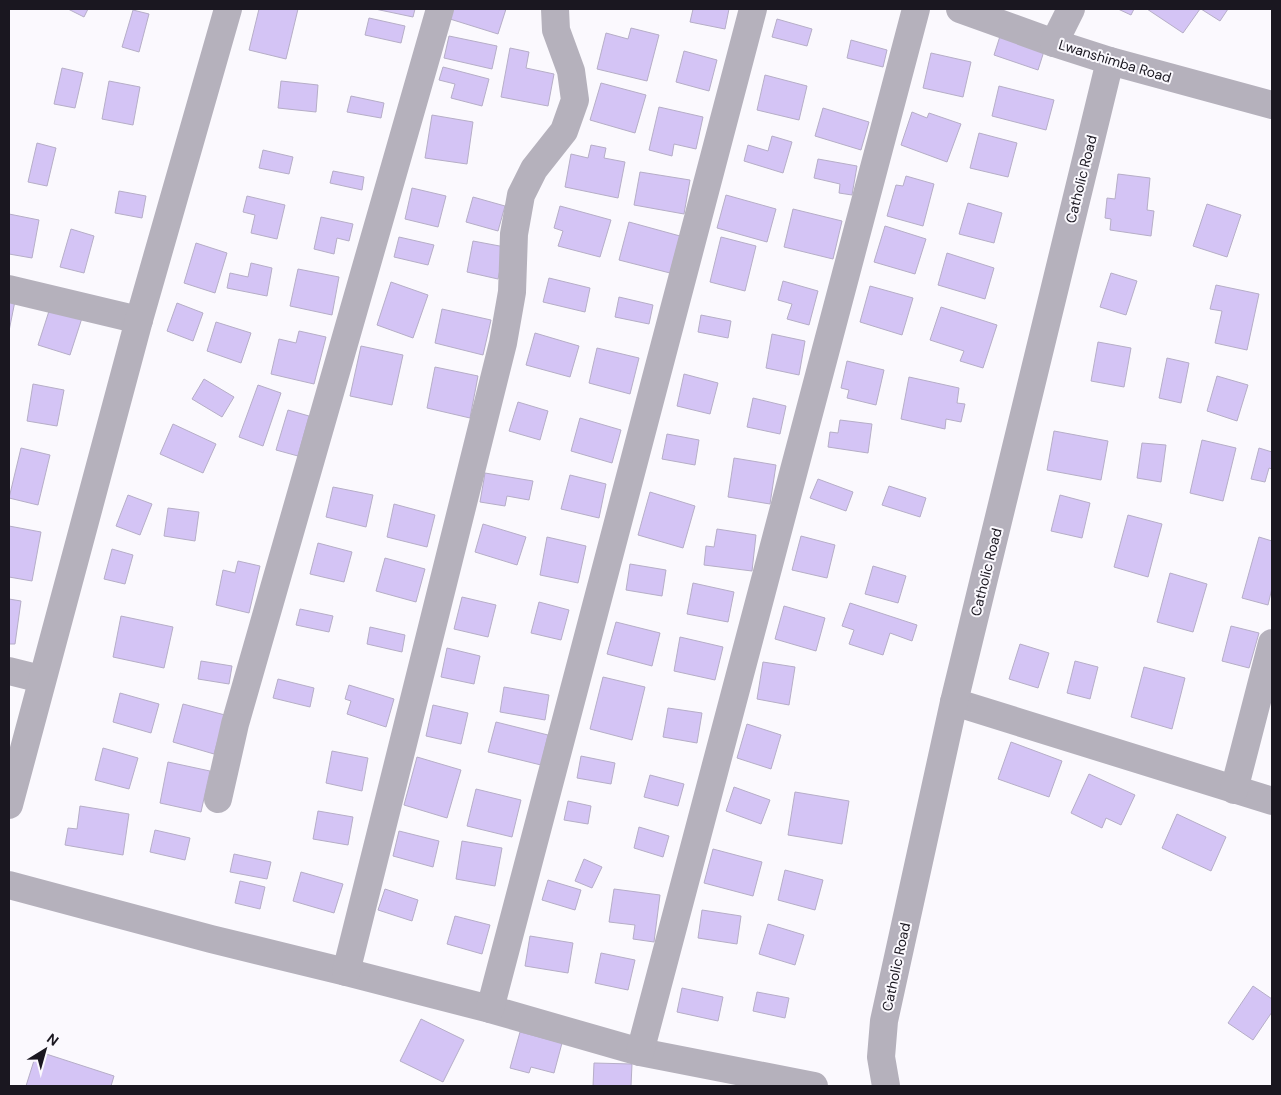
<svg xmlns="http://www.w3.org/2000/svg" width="1281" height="1095" viewBox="0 0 1281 1095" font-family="'DM Sans',sans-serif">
<rect width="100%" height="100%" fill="#fbf9fe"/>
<g fill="#d4c4f5" stroke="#b6aec7">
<polygon points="68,9 88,9 84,17"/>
<polygon points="259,9 298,9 286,59 249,50"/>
<polygon points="375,9 415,9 413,17"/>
<polygon points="453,9 506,9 498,34 450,19"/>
<polygon points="693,9 729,9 725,29 690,22"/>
<polygon points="1118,9 1134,9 1131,15"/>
<polygon points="1147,9 1200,9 1183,33"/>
<polygon points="1201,9 1228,9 1220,21"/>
<polygon points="133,10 149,14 139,52 122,47"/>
<polygon points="369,18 405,26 401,43 365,35"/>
<polygon points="777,19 812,29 807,46 772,37"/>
<polygon points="631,28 659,35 647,81 597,69 606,33 628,39"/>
<polygon points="1001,33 1045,48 1038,70 994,55"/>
<polygon points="449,36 497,46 492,69 444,58"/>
<polygon points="851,40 887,50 883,67 847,58"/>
<polygon points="510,48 529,52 526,68 554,74 548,106 501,97"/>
<polygon points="684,51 717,60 709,91 676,82"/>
<polygon points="931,53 971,62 963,97 923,88"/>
<polygon points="443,67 489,79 482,106 451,98 455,84 439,80"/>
<polygon points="62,68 83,73 75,108 54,104"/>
<polygon points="765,75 807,86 799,120 757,110"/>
<polygon points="109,81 140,87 133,125 102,119"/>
<polygon points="281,81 318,85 316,112 278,108"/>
<polygon points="601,83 646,95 635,133 590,120"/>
<polygon points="999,86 1054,100 1046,130 992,116"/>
<polygon points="351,96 384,103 381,118 347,112"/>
<polygon points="659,107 703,117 696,149 674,144 672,156 649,150"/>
<polygon points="823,108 869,122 861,150 815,136"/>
<polygon points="912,112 927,118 929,113 961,124 947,162 901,145"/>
<polygon points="432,115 473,122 467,164 425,158"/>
<polygon points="979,133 1017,143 1008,177 970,168"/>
<polygon points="772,136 792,142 783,173 744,161 748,145 768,151"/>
<polygon points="37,143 56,148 47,186 28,182"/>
<polygon points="591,145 606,148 604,158 625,162 618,198 565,187 571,154 588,158"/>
<polygon points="263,150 293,157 289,174 259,168"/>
<polygon points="818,159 857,166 852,195 839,193 840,184 814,178"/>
<polygon points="333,171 364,177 362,190 330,183"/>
<polygon points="640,172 690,180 684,214 634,205"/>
<polygon points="1118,174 1150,178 1147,210 1154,211 1151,236 1110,230 1111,219 1105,218 1107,198 1115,199"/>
<polygon points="906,176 934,184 923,226 887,216 896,185 903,186"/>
<polygon points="412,188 446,196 438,227 405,219"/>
<polygon points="119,191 146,196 142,218 115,213"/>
<polygon points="726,195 776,209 767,242 717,228"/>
<polygon points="247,196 285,205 277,239 251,233 255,215 243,212"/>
<polygon points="473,197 505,206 498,231 466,222"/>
<polygon points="968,203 1002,213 994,243 959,234"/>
<polygon points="1207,204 1241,215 1227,257 1193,246"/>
<polygon points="560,206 611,220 600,257 558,246 563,231 554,228"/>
<polygon points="793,209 842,221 833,259 784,247"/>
<polygon points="9,214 39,220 32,258 9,254"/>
<polygon points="321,217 353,224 349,241 337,238 334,254 314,249"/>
<polygon points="629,222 680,236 670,273 619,260"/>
<polygon points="885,226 926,239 915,274 874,262"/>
<polygon points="71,229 94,236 84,273 60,267"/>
<polygon points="399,237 434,245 428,265 394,257"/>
<polygon points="721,237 756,246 745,291 710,282"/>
<polygon points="473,241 505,247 498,279 467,272"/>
<polygon points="196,243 227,253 215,293 184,283"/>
<polygon points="947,253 994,268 985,299 938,285"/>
<polygon points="251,263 272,268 267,296 227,288 230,273 248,277"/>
<polygon points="298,269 339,277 332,315 290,306"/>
<polygon points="1111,273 1137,281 1126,315 1100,307"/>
<polygon points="549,278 590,288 585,312 543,302"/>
<polygon points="783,281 818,291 809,325 787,319 792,304 778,300"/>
<polygon points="391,282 428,295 413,338 377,325"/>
<polygon points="1216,285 1259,294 1247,350 1215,343 1222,311 1210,309"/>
<polygon points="870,286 913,298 902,335 860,322"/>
<polygon points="619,297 653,305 649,324 615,317"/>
<polygon points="9,299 15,301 9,331"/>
<polygon points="177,303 203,313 193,341 167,331"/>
<polygon points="941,307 997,325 983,368 960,361 964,351 930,340"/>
<polygon points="50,308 82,318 70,355 38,345"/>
<polygon points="442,309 491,320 483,355 435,343"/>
<polygon points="701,315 731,321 728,338 698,332"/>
<polygon points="216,322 251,333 241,363 207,351"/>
<polygon points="299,331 326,337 314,384 271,374 279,339 296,343"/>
<polygon points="535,333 579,346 570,377 526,365"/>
<polygon points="772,334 805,341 799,375 766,368"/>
<polygon points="1098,342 1131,348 1124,387 1091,381"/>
<polygon points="361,346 403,355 392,405 350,396"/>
<polygon points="597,348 639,358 630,394 589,383"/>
<polygon points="1167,358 1189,363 1181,403 1159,398"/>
<polygon points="847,361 884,370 876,405 847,398 849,390 841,388"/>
<polygon points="435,367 478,376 470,418 427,408"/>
<polygon points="684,374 718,383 710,414 677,406"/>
<polygon points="1217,376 1248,385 1237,421 1207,411"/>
<polygon points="909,377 959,388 957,403 965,404 961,422 946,419 945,429 901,419"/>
<polygon points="204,379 234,397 222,417 192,399"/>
<polygon points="33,384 64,390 57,426 27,421"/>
<polygon points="258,385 281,393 263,446 239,437"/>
<polygon points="753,398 786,406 780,434 747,427"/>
<polygon points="518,402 548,411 540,440 509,431"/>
<polygon points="288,410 309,416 298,456 276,450"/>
<polygon points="580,418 621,430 612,463 571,451"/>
<polygon points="840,420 872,424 868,453 828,447 830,432 838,433"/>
<polygon points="173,424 216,444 203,473 160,454"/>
<polygon points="1054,431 1108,441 1101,480 1047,470"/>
<polygon points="667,434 699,440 695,465 662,459"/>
<polygon points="1202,440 1236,448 1223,501 1190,493"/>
<polygon points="1142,443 1166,445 1161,482 1137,478"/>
<polygon points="21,448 50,455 38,505 9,498"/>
<polygon points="1259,448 1272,452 1272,469 1269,468 1265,482 1251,479"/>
<polygon points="734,458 776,465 770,504 728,497"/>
<polygon points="485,473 533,481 529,500 507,496 505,506 480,502"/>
<polygon points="570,475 606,484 599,518 561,509"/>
<polygon points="818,479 853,492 846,511 810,498"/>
<polygon points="889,486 926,498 920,517 882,505"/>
<polygon points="333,487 373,495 366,527 326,517"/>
<polygon points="650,492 695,506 683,548 638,535"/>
<polygon points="128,495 152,504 140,535 116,526"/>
<polygon points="1060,495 1090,503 1082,538 1051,531"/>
<polygon points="394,504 435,515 427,547 387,537"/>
<polygon points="168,508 199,512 195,541 164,536"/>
<polygon points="1128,515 1162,524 1148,577 1114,567"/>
<polygon points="483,524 526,537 517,565 475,552"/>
<polygon points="9,526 41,532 32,581 9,577"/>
<polygon points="717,529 756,535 752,571 704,565 706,546 714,547"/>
<polygon points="801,536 835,545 827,578 792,570"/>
<polygon points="547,537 586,546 578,583 540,575"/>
<polygon points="1259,537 1272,541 1272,588 1268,605 1242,598"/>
<polygon points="318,543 352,552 344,582 310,574"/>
<polygon points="112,549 133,555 125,584 104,579"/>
<polygon points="385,558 425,569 416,602 376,591"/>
<polygon points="238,561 260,566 249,613 216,605 223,570 235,573"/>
<polygon points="630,564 666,570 662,596 626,590"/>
<polygon points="873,566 906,576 898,603 865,594"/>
<polygon points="1170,573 1207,584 1193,632 1157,622"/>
<polygon points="693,583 734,592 728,622 687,614"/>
<polygon points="462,597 496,605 488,637 454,629"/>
<polygon points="9,599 21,601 15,644 9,644"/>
<polygon points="539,602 569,610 561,640 531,633"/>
<polygon points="850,603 917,625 912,641 890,633 883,655 849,644 854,630 842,626"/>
<polygon points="784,606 825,618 816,651 775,639"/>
<polygon points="300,609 333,616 329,632 296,625"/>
<polygon points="121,616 173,627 164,668 113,657"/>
<polygon points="616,622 660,633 652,666 607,654"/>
<polygon points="1231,626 1259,633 1249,668 1222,661"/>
<polygon points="370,627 405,635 402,652 367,644"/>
<polygon points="680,637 723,647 715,680 674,671"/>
<polygon points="1020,644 1049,653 1038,688 1009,679"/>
<polygon points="447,648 480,656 474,684 441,677"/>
<polygon points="201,661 232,666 229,684 198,679"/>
<polygon points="1075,661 1098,667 1090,699 1067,693"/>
<polygon points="763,662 795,667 789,705 757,699"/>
<polygon points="1144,667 1185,678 1172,729 1131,717"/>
<polygon points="603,677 645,687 632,740 590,729"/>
<polygon points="278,679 314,688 310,707 273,698"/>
<polygon points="349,685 394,699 386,727 347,714 351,701 345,699"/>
<polygon points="504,687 549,695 545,720 500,712"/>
<polygon points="120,693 159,704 151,733 113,722"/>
<polygon points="183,704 225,715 214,754 173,742"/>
<polygon points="433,705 468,713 461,744 426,736"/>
<polygon points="668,708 702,713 697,743 663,737"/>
<polygon points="496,722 548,735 541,765 488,752"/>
<polygon points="747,724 781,735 771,769 737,758"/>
<polygon points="1011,742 1062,761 1049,797 998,779"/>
<polygon points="103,748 138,758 129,789 95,780"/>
<polygon points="332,751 368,758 362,791 326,783"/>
<polygon points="581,756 615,763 611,784 577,778"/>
<polygon points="417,757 461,770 447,818 404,805"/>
<polygon points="168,762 210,771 201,812 160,803"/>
<polygon points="1089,774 1135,795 1121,825 1106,818 1102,828 1071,813"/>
<polygon points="650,775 684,784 678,806 644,797"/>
<polygon points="734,787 770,800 761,824 726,811"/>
<polygon points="476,789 521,800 512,837 467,826"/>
<polygon points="795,792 849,801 842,844 788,835"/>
<polygon points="568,801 591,806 588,824 564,820"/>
<polygon points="80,806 129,814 123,855 65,845 68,828 77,829"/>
<polygon points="318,811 353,817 348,845 313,839"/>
<polygon points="1177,814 1226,837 1211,871 1162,848"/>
<polygon points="639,827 669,836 663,857 634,848"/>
<polygon points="155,830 190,838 185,860 150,852"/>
<polygon points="399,831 439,841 433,867 393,856"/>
<polygon points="462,841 502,848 495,886 456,879"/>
<polygon points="713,849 762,862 753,896 704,883"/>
<polygon points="234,854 271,862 267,879 230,872"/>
<polygon points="584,859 602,867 592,888 575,881"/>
<polygon points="785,870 823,880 815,910 778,900"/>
<polygon points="301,872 343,884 334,913 293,901"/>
<polygon points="548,880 581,890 575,910 542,900"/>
<polygon points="240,881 265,887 260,909 235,903"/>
<polygon points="385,889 418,900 412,921 378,910"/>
<polygon points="614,889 660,895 654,942 633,939 635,925 609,922"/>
<polygon points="702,910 741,916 737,944 698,938"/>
<polygon points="455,916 490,925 482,954 447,944"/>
<polygon points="768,924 804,935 795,965 759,954"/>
<polygon points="530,936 573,943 568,973 525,966"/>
<polygon points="601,953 635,960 628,990 595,983"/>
<polygon points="1253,986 1272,999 1272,1012 1253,1040 1228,1023"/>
<polygon points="682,988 723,997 718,1021 677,1012"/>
<polygon points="757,992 789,998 785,1018 753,1011"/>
<polygon points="421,1019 464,1040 443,1082 400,1061"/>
<polygon points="520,1032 562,1043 554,1073 531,1067 529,1073 510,1068"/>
<polygon points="37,1051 114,1076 111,1086 26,1086"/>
<polygon points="594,1063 632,1064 631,1086 593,1086"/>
</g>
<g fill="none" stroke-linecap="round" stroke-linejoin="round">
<g stroke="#b5b1bc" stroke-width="28">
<polyline points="960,9 1054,43 1110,61 1272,105"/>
<polyline points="1054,43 1071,9"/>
<polyline points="9,289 139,320"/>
<polyline points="9,671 41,679"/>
<polyline points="954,702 1272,801"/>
<polyline points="1234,790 1272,643"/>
<polyline points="218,799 235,724 440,9"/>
<polyline points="9,805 139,320 228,9"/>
<polyline points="9,885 211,939 346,972 490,1009 640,1052 814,1086"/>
<polyline points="346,972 503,343 512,292 514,234 521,195 534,169 564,131 575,100 571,71 556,30 555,9"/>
<polyline points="490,1009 753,9"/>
<polyline points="640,1052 916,9"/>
<polyline points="886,1086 881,1057 884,1021 954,702 1110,61"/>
</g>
</g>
<g text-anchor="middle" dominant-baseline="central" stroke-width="4" stroke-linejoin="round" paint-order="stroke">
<g font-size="14" fill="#1a1720" stroke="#fbf9fe">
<text transform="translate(1115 61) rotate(17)">Lwanshimba Road</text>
<text transform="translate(1081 179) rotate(-76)">Catholic Road</text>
<text transform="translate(986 572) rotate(-76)">Catholic Road</text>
<text transform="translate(896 967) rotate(-78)">Catholic Road</text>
</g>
</g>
<rect width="1281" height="1095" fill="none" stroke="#1a1720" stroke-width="20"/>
<g transform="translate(45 1050) rotate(37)" stroke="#fbf9fe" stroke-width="4" paint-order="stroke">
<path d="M0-4L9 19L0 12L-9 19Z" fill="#1a1720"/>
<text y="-8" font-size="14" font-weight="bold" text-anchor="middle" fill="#1a1720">N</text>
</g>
</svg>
